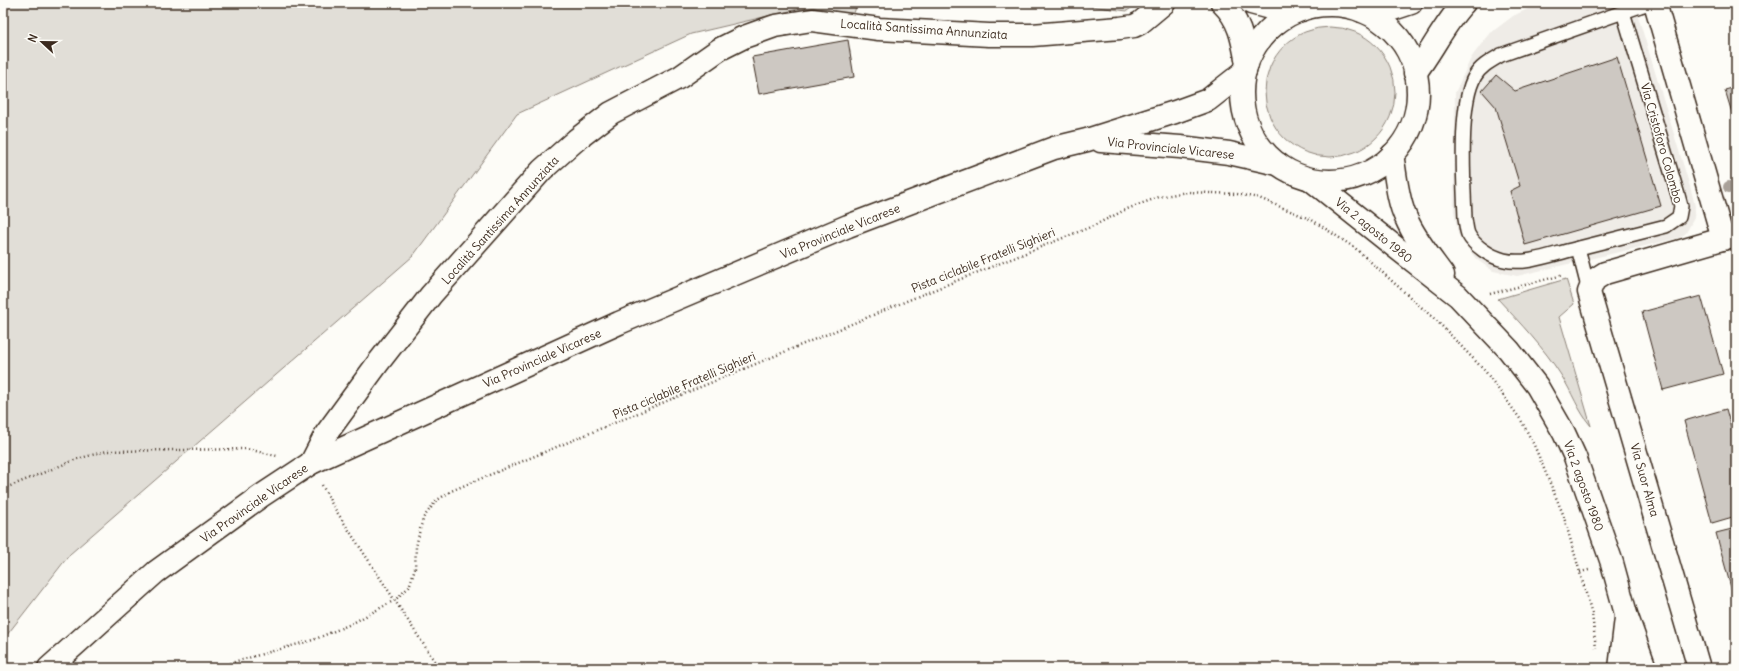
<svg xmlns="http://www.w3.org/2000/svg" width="1739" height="671" viewBox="0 0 1739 671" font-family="Delius,sans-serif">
<rect width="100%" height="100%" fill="#fdfcf7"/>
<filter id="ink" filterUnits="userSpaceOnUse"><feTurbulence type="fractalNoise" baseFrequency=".025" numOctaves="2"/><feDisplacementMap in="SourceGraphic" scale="8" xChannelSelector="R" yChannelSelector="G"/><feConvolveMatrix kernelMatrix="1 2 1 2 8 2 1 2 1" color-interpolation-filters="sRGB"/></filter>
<g filter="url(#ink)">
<polygon fill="#efece7" points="1540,3 1634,3 1691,190 1695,206 1694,218 1686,233 1679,238 1517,276 1493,271 1476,259 1458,234 1454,211 1455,93 1471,58 1488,35 1513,16"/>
<g fill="#e1ded7" stroke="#8e847a">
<polygon points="3,3 857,3 853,17 798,9 691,34 517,114 413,256 70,554 3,640"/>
<polygon points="1068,3 1138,3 1127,11"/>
<circle cx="1330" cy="92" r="65"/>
<path d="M1566 279 1574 304 1559 317 1591 426C1578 411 1572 392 1561 375 1544 348 1520 323 1498 299Z"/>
</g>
<g fill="#cdc8c2" stroke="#3b2a1e">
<polygon points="848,40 854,77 759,94 752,57"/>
<polygon points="1617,57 1661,206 1525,245 1510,191 1520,186 1496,107 1482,91 1496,75 1515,91"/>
<polygon points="1736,87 1736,126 1725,90"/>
<polygon points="1701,296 1723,374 1663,390 1642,312"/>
<polygon points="1726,409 1736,445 1736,516 1712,523 1684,421"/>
<polygon points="1736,528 1736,606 1716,533"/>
</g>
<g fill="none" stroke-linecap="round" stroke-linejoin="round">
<defs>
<g id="service">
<path d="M1623 12 1678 195 1681 206 1679 217 1666 226C1634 234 1603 242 1571 250 1551 255 1525 265 1504 260 1491 257 1474 246 1468 234 1466 229 1466 223 1465 219 1464 184 1458 104 1475 76 1481 66 1491 61 1501 55L1640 6 1650 3"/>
<polyline points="1578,248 1589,291"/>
</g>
<g id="minor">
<path d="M1222 3C1240 20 1243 41 1247 64"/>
<polyline points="1251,3 1270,8 1301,10"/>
<polyline points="1655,3 1723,239"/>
<path d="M1392 155C1396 175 1397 199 1406 218 1415 239 1430 257 1443 275"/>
<polyline points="1310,179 1394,246 1458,296 1509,350 1537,386 1564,433 1575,457 1612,563 1626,614 1645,668"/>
<polyline points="311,463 326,434 378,363 431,295 542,170 576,140 611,113 680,77 720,49 744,37 775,26 812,20 879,29 989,35 1032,35 1120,28 1134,26 1140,23 1164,3"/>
<polyline points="1620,668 1626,618"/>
<polyline points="1699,668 1589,292 1594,280 1605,273 1736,235"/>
</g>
<g id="secondary">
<circle cx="1330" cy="93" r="88"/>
<polyline points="1362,11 1393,9 1411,3"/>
<path d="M1415 73C1433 50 1444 24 1464 3"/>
<polyline points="1101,141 1180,147 1229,153 1278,164"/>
<polyline points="49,668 156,572 261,496 311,463 619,323 848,226 1054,148 1087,140 1175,112 1208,100 1245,71"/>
</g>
</defs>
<use href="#service" stroke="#3b2a1e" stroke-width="16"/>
<use href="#minor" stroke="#3b2a1e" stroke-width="25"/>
<use href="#secondary" stroke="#3b2a1e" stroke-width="25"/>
<g stroke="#3b2a1e" stroke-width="2.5" stroke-dasharray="1 3" stroke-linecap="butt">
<polyline points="1490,294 1563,275"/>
<polyline points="322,485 333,506 439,668"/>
<polyline points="3,489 77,459 107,451 247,449 277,456"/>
<polyline points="1580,572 1589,570"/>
<polyline points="219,668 237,661 313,640 351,624 395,600 409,587 415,568 416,547 420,529 424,517 436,501 451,491 921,295 1093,226 1127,209 1159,197 1187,192 1237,194 1259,198 1312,220 1355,248 1439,323 1485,371 1521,420 1534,445 1563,514 1592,614 1596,648"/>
</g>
<use href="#service" stroke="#fdfcf7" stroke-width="13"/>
<use href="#minor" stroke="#fdfcf7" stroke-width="22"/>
<use href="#secondary" stroke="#fdfcf7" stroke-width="22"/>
</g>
<circle fill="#a9a199" cx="1729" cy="187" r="6"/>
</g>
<g text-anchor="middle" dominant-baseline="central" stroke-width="3.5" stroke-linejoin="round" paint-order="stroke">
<g font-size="12" fill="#3b2a1e" stroke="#fdfcf7">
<text transform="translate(924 29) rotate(4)">Località Santissima Annunziata</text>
<text transform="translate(1662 143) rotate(74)">Via Cristoforo Colombo</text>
<text transform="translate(1171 148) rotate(6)">Via Provinciale Vicarese</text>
<text transform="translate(500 220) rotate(-48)">Località Santissima Annunziata</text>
<text transform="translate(1374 230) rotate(39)">Via 2 agosto 1980</text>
<text transform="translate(840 231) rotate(-22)">Via Provinciale Vicarese</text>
<text transform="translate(983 260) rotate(-22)">Pista ciclabile Fratelli Sighieri</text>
<text transform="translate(542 358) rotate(-24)">Via Provinciale Vicarese</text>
<text transform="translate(684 385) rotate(-23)">Pista ciclabile Fratelli Sighieri</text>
<text transform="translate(1645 480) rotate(74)">Via Suor Alma</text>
<text transform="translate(1584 486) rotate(70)">Via 2 agosto 1980</text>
<text transform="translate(254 503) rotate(-35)">Via Provinciale Vicarese</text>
</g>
</g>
<rect width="1739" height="671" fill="none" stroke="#fdfcf7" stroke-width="16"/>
<rect x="8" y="8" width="1723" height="655" fill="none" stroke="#3b2a1e" stroke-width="1.5" filter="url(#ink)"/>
<g transform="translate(42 42) rotate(292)" stroke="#fdfcf7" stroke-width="3" paint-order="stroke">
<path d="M0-3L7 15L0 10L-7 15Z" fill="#3b2a1e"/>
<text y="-6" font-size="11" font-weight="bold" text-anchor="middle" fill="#3b2a1e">N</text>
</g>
</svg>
